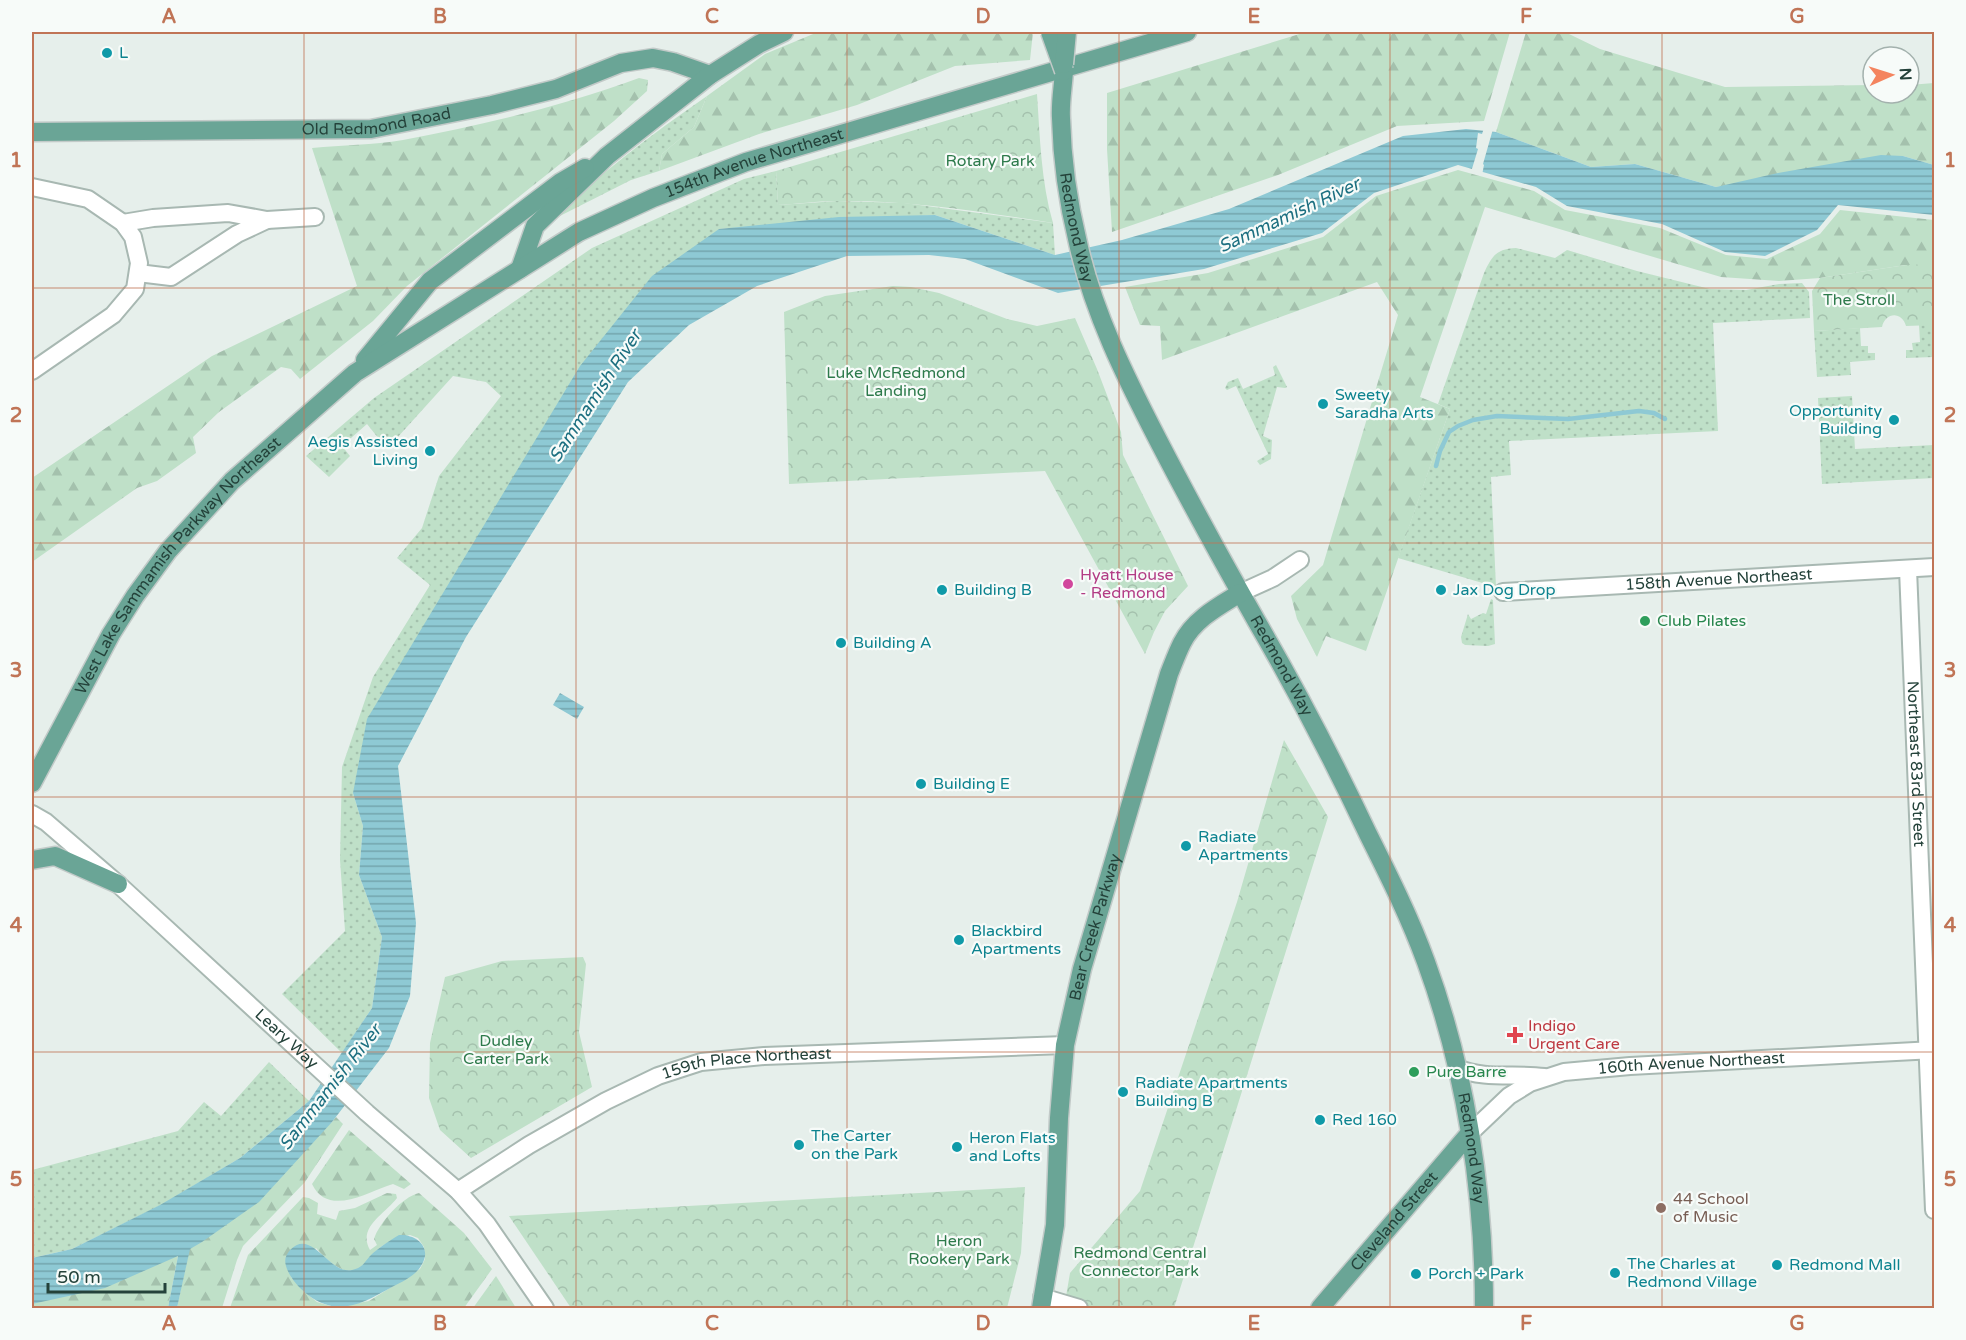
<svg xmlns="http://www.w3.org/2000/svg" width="1966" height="1340" viewBox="0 0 1966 1340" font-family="'Varela Round',sans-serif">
<defs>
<pattern id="grass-dots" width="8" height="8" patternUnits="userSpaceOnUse" patternTransform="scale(1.5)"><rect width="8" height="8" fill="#bfe0c8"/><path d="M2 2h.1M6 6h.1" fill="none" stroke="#a4c1ad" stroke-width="1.8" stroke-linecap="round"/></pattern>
<pattern id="forest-firs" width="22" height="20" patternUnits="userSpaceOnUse" patternTransform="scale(1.5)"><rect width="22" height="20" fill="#bfe0c8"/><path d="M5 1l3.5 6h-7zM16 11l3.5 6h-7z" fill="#a4c1ad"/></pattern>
<pattern id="park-crowns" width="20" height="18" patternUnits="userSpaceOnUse" patternTransform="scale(1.5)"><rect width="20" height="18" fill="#bfe0c8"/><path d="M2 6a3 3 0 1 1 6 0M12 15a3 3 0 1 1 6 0" fill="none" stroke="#a4c1ad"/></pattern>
<pattern id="water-rules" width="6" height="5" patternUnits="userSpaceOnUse" patternTransform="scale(1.5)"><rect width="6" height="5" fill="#8ec9d4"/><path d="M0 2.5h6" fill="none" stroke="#74a5ad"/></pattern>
</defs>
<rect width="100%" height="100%" fill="#e6efeb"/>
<g fill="url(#grass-dots)">
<path d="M707 96 694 127 662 154 659 171 631 180 550 221C598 175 652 134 707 96Z"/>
<polygon points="776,171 778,205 837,201 904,203 1053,223 1055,255 935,215 719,229 353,793 363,826 359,875 382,937 372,1008 342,1053 282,994 345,931 340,860 342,767 373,677 430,585 397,558 422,528 439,476 501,396 486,382 453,376 387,449 367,424 342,446 350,456 329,477 306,456 374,398 592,248 744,179"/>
<path d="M1516 248 1555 258 1567 250 1637 271 1710 289 1746 290 1779 284 1802 283 1809 292 1810 318 1713 323 1718 431 1509 441 1511 475 1491 477 1496 587 1398 558 1450 409 1438 404 1484 273C1492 256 1496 249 1516 248Z"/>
<polygon points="1919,325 1934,325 1934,357 1906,358 1906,350 1913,350 1912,343 1920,342"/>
<polygon points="1860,328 1861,346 1868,346 1868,353 1875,353 1875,360 1850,362 1851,375 1817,377 1814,331"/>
<polygon points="1276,365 1287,387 1285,388 1277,387 1263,436 1272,440 1271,459 1260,465 1257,461 1268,454 1236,386 1227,390 1225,388 1228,382 1238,378 1243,389 1275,375 1273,367"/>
<polygon points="1852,396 1855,449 1934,445 1934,478 1822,484 1818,398"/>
<polygon points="1491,599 1493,600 1495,644 1488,646 1465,645 1462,643 1461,637 1468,614 1471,619 1483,613 1486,614"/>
<polygon points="269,1062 309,1101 240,1158 161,1205 72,1249 32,1258 32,1170 178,1131 204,1102 221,1116"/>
</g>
<g fill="url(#forest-firs)" fill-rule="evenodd">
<polygon points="818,32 1033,32 1030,60 955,66 857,105 759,134 659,171 662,154 694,127 707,96 765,54"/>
<polygon points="1306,32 1510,32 1484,121 1397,126 1278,175 1112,232 1107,149 1107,93"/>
<polygon points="1526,32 1569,32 1569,34 1600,49 1725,87 1873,85 1873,93 1909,93 1909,85 1934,83 1934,165 1903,156 1716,187 1635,164 1591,167 1496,132"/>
<path d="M639 78 648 80 647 91 614 121 407 286 373 321 300 379 291 369 281 367 219 412 193 437 196 453 157 481 137 488 32 562V478L212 356 357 286 312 148C342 145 373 145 403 140 483 125 563 106 639 78Z"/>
<polygon points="1458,170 1534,191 1565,210 1660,228 1726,255 1767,259 1820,234 1840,210 1934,220 1934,265 1906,265 1820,278 1779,281 1721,277 1485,207 1420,397 1450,409 1366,651 1326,636 1317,657 1297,619 1291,596 1323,565 1398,315 1377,282 1162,360 1160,326 1140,325 1125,287 1208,273 1323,237 1376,196"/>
<polygon points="336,1117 343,1124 305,1182 243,1246 237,1260 222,1308 177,1308 189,1250 178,1256 168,1308 32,1308 32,1304 332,1122"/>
<path d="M349 1130 411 1184 404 1189 393 1184 387 1186C365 1194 327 1216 312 1184Z"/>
<path d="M387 1193 396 1194 397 1198C385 1214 357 1227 370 1250L377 1245 374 1239C379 1223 402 1197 419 1193L464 1233 492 1269 464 1308H230L248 1255 303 1197 309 1198 318 1203 317 1214 336 1220 339 1211 355 1208ZM410 1235 418 1238 424 1247 425 1259 420 1269 369 1301 334 1307 317 1302 306 1293 291 1277 316 1248C327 1260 347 1281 363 1265 371 1257 377 1248 387 1243 394 1239 402 1237 410 1235Z"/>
<polygon points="496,1276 516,1308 473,1308"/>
</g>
<g fill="url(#park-crowns)">
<path d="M1037 94C1040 137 1041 182 1053 223 982 212 910 200 837 201 817 201 797 204 778 205L776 171Z"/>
<path d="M1934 264V325L1906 326C1902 311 1885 312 1882 327L1814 331 1812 291 1820 278 1906 265Z"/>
<polygon points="893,286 911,287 939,293 1007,319 1037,326 1075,318 1097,369 1121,432 1123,455 1188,586 1165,611 1154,632 1145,654 1045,471 789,484 784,312 825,296"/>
<polygon points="1284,740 1328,817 1174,1308 1064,1308 1070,1273 1140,1191 1237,902"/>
<polygon points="583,957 586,964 579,1032 592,1087 471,1158 440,1130 429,1098 430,1043 445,977 502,961"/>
<polygon points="1025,1187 1021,1253 1007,1308 571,1308 509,1216"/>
</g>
<g fill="url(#water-rules)">
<polygon points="1466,129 1496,132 1591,167 1635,164 1716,187 1778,173 1881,155 1903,156 1934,165 1934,215 1838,205 1817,230 1765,256 1725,252 1662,224 1567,206 1536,187 1458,165 1374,193 1322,233 1204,269 1058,293 965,259 929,255 847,256 757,286 689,325 628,382 466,637 398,766 416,923 410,996 389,1048 332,1122 259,1202 202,1242 190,1249 177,1308 168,1308 178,1256 105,1288 32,1304 32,1258 72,1249 160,1205 240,1158 309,1101 372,1008 382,937 359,875 363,826 353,793 367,719 580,366 652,276 719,229 839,217 935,215 1055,255 1122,240 1229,209 1403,136"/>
<polygon points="560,693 584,707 577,719 553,705"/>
<path d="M399 1235C417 1234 433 1248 421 1266 415 1276 402 1282 392 1287 363 1303 339 1318 308 1295 299 1288 289 1277 286 1266 284 1259 286 1255 290 1250 312 1227 329 1275 352 1270 362 1268 364 1263 370 1256 378 1248 389 1241 399 1235Z"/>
</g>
<polygon fill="#e6efeb" points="1484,128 1493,129 1483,164 1484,165 1482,175 1471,172 1478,149 1476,148 1478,133 1482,134"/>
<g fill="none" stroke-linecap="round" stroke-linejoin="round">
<polyline stroke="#8ec9d4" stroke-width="4.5" points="1436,466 1440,451 1449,432 1458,426 1473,420 1497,416 1568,419 1639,411 1654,413 1665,419"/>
<defs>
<g id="minor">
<polyline points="32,187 88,199 123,223 133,237 139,263 135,289 113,315 32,371"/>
<polyline points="267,220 315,217"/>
<polyline points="123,223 153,218 228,213 267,220 237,234 171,277 138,273"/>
<path id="s1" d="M1908 569 1934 1210"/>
<path id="s2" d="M1503 592 1934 567"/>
<polyline points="1240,593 1273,578 1300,560"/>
<path id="s3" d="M32 814 46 822 118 884 367 1113 458 1191 487 1224 545 1308"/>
<path d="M1457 1068C1485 1080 1515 1073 1544 1077"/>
<path id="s4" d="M1469 1134 1509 1096 1530 1083 1564 1072 1630 1066 1934 1050"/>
<path id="s5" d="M458 1191 529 1145 606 1101 658 1076 701 1062 764 1056 1065 1045"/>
<polyline points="1042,1297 1079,1308"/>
</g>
<g id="major">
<path id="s6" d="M1064 71C1063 87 1060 103 1061 118 1062 160 1068 202 1078 243 1093 312 1126 378 1158 440 1190 502 1223 562 1257 622 1297 691 1334 762 1368 834 1389 876 1410 918 1426 962 1466 1071 1484 1192 1484 1308"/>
<path id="s7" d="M32 132 371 129 492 105 556 89 621 63 653 58 673 62 710 75"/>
<polyline points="520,269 535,226 607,156 710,75 759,44 784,32"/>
<polyline points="365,360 430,281 561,182 585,168"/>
<path id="s8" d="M32 783 111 634 135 596 168 551 232 481 355 373 579 232 653 198 746 162 1187 32"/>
<polyline points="32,860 55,856 118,884"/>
<path id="s9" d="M1041 1308 1055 1225 1059 1118 1065 1045 1082 969 1169 674C1173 664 1177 653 1182 643 1194 619 1219 606 1240 593"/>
<path id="s10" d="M1320 1308 1469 1134"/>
</g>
</defs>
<use href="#minor" stroke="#a8b8b2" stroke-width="20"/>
<use href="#major" stroke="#c2cac8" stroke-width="21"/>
<use href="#minor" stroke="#fff" stroke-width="16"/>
<use href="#major" stroke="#6aa596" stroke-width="18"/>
<defs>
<g id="major-bridge">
<polyline points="1050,32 1064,71"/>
<polyline points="1064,64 1067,32"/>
</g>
</defs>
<use href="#major-bridge" stroke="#c2cac8" stroke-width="21" stroke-linecap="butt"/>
<use href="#major-bridge" stroke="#6aa596" stroke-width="18"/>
</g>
<path fill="none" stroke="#c07456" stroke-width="1.5" stroke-opacity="0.55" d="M304 32V1308M576 32V1308M847 32V1308M1119 32V1308M1390 32V1308M1662 32V1308M32 288H1934M32 543H1934M32 797H1934M32 1052H1934"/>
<g fill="#0f9aa8" stroke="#f7fbf9" stroke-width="2">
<circle cx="107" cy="53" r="6"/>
<circle cx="1323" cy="404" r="6"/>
<circle cx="1894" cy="420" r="6"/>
<circle cx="430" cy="451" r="6"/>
<circle cx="942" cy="590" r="6"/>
<circle cx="1441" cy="590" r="6"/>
<circle cx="841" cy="643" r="6"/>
<circle cx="921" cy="784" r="6"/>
<circle cx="1186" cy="846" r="6"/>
<circle cx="959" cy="940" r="6"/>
<circle cx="1123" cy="1092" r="6"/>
<circle cx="1320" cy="1120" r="6"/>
<circle cx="799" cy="1145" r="6"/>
<circle cx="957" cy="1147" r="6"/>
<circle cx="1777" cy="1265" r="6"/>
<circle cx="1615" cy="1273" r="6"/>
<circle cx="1416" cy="1274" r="6"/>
</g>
<circle fill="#d1479c" stroke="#f7fbf9" stroke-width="2" cx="1068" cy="584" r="6"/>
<g fill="#2e9e5b" stroke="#f7fbf9" stroke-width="2">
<circle cx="1645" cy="621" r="6"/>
<circle cx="1414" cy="1072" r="6"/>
</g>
<path fill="#e0444e" stroke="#f7fbf9" stroke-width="2" d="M1512 1026h6v6h6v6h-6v6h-6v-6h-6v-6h6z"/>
<circle fill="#8d6e63" stroke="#f7fbf9" stroke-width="2" cx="1661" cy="1208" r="6"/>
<g text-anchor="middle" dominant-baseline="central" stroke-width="4.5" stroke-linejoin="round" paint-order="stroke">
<g font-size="16" fill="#0d838f" stroke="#f7fbf9" text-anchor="start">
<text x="119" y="53">L</text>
<text x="1335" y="395">Sweety<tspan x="1335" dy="18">Saradha Arts</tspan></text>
<text x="1882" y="411" text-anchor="end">Opportunity<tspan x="1882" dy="18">Building</tspan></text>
<text x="418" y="442" text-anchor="end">Aegis Assisted<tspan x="418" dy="18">Living</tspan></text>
<text x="954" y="590">Building B</text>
<text x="1453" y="590">Jax Dog Drop</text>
<text x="853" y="643">Building A</text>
<text x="933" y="784">Building E</text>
<text x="1198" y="837">Radiate<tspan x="1198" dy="18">Apartments</tspan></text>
<text x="971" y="931">Blackbird<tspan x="971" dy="18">Apartments</tspan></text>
<text x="1135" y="1083">Radiate Apartments<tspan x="1135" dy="18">Building B</tspan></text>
<text x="1332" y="1120">Red 160</text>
<text x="811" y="1136">The Carter<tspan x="811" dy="18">on the Park</tspan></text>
<text x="969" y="1138">Heron Flats<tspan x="969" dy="18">and Lofts</tspan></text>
<text x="1627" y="1264">The Charles at<tspan x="1627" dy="18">Redmond Village</tspan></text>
<text x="1789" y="1265">Redmond Mall</text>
<text x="1428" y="1274">Porch + Park</text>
</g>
<g font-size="16" fill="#24423a" stroke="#f7fbf9">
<text stroke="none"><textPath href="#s7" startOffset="345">Old Redmond Road</textPath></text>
<text stroke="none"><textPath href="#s8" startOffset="981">154th Avenue Northeast</textPath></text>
<text stroke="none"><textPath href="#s6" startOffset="158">Redmond Way</textPath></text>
<text stroke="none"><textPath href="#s8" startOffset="264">West Lake Sammamish Parkway Northeast</textPath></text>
<text stroke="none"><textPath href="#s2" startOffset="216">158th Avenue Northeast</textPath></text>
<text stroke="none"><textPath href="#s6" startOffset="644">Redmond Way</textPath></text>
<text stroke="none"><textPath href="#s1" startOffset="195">Northeast 83rd Street</textPath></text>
<text stroke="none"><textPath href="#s9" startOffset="386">Bear Creek Parkway</textPath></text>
<text stroke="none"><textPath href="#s3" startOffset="340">Leary Way</textPath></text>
<text stroke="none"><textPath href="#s4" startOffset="243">160th Avenue Northeast</textPath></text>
<text stroke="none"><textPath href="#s5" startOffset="321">159th Place Northeast</textPath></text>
<text stroke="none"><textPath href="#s6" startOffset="1166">Redmond Way</textPath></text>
<text stroke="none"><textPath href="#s10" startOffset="114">Cleveland Street</textPath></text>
</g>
<g font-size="16" fill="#2d7a4b" stroke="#f7fbf9">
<text x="990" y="161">Rotary Park</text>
<text x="1859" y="300">The Stroll</text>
<text x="896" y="373">Luke McRedmond<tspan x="896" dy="18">Landing</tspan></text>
<text x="506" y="1041">Dudley<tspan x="506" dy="18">Carter Park</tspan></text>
<text x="959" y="1241">Heron<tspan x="959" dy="18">Rookery Park</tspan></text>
<text x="1140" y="1253">Redmond Central<tspan x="1140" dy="18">Connector Park</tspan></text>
</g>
<g font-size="16" fill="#b23c85" stroke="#f7fbf9" text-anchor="start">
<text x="1080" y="575">Hyatt House<tspan x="1080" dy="18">- Redmond</tspan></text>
</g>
<g font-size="16" fill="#27864d" stroke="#f7fbf9" text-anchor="start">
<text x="1657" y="621">Club Pilates</text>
<text x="1426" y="1072">Pure Barre</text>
</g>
<g font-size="16" fill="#be3a42" stroke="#f7fbf9" text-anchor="start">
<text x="1528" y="1026">Indigo<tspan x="1528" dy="18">Urgent Care</tspan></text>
</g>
<g font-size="16" fill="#785e54" stroke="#f7fbf9" text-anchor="start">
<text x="1673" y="1199">44 School<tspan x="1673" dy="18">of Music</tspan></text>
</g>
<g font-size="18" font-style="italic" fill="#1c6f80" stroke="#f7fbf9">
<text transform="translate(1289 215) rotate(-25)">Sammamish River</text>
<text transform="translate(595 396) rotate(-57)">Sammamish River</text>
<text transform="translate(330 1087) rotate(-52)">Sammamish River</text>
</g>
</g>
<rect width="1966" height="1340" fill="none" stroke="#f7fbf9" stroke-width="66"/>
<g transform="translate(1891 75) rotate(87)"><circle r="28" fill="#f7fbf9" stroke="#a3b1ad" stroke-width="1.5"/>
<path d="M0-4.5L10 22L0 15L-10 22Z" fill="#f4845f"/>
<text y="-9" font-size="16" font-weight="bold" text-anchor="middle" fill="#24423a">N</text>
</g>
<path d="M48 1283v9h117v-9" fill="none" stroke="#24423a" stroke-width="3"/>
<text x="57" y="1283" font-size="18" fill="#24423a" stroke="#f7fbf9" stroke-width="4.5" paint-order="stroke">50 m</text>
<rect x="33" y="33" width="1900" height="1274" fill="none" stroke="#c07456" stroke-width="2"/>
<g font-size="20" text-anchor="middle" font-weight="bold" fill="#c07456">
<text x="169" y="23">A</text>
<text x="440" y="23">B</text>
<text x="712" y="23">C</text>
<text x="983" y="23">D</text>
<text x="1254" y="23">E</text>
<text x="1526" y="23">F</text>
<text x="1797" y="23">G</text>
<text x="16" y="167">1</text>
<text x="1950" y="167">1</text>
<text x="16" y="422">2</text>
<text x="1950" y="422">2</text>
<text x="16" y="677">3</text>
<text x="1950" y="677">3</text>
<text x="16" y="932">4</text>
<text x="1950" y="932">4</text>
<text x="16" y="1186">5</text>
<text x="1950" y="1186">5</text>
<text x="169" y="1330">A</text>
<text x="440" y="1330">B</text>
<text x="712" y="1330">C</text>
<text x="983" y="1330">D</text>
<text x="1254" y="1330">E</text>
<text x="1526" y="1330">F</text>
<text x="1797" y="1330">G</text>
</g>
</svg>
